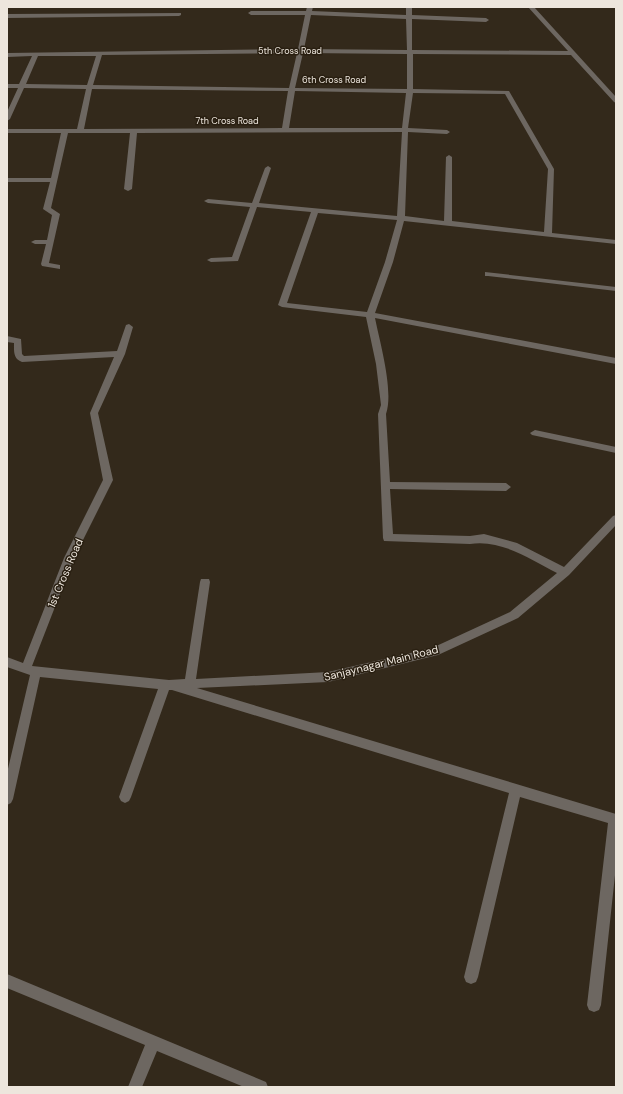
<svg xmlns="http://www.w3.org/2000/svg" width="623" height="1094" viewBox="0 0 623 1094" font-family="'DM Sans',sans-serif">
<rect width="100%" height="100%" fill="#33291b"/>
<g fill="none" stroke-linecap="round" stroke-linejoin="round">
<g fill="#6d6761" fill-rule="evenodd">
<path d="M307 7H313L312 11 406 15V7H412V15L486 18 489 20 486 22 412 19V50L568 51 528 7H534L616 97V103L614 102 571 55 413 54V89L509 91 554 169 552 233 616 240V244L404 221 393 262 375 313 616 358V364L375 318C380 343 394 391 386 414L390 482 506 483 511 487 506 491 390 489 393 534 470 536 484 534 517 543 564 567 613 516 616 515V525L569 575 518 618 438 655 328 682 197 688 616 814V866L601 1005 599 1010 594 1012 589 1010 587 1005 608 823 520 797 478 977 476 982 471 984 466 982 464 977 509 793 172 690H169L131 797 129 801 125 803 121 801 119 797 158 689 40 677 13 799 11 803 7 805V773L30 675 7 667V657L23 663 64 558 103 480 90 413 114 357 22 362C13 359 14 351 14 343L7 342V336L21 339 22 354 24 356 117 351 126 325 129 324 133 327 125 354 98 413 113 480 74 558 32 666 169 680 185 679 200 582 201 579H209L210 582 196 679 328 672 432 648 510 612 557 573C530 559 501 539 470 544L384 541 383 538 378 414 381 405 376 364 366 317 282 307 278 305 311 212 257 207 238 261 211 262 207 260 211 258 232 257 250 207 208 203 204 201 208 199 252 203 265 168 268 166 271 168 259 203 397 216 402 132 137 133 132 189 128 191 124 189 130 133H68L51 208 60 214 49 263 60 265V269L42 266 41 264 46 244H35L31 242 35 240H47L52 215 43 209 50 182H7V178H51L61 133H7V129H77L86 89 24 88 10 119 7 121V112L18 88H7V84H19L32 56 7 57V53L298 49 305 15H251L248 13 251 11H306ZM311 15 406 19 407 50 304 49ZM297 53 289 88 93 85 102 55ZM303 53 407 54V89L295 88ZM38 56H96L87 85 26 84ZM92 89 288 91 282 128 84 129ZM295 91 406 93 402 128H289ZM413 93 505 94 548 169 544 232 452 221V157L449 155 446 157 444 221 405 216 408 132 447 134 450 132 447 130 408 128ZM318 213 397 220 385 262 367 312 287 303Z"/>
<polygon points="181,13 181,15 179,16 7,18 7,14"/>
<polygon points="485,272 616,287 616,291 488,276 485,276"/>
<polygon points="535,430 616,447 616,453 532,435 530,433"/>
<polygon points="7,974 266,1082 268,1087 244,1087 157,1051 142,1087 128,1087 145,1045 7,988"/>
</g>
</g>
<g text-anchor="middle" dominant-baseline="central" stroke-width="3" stroke-linejoin="round" paint-order="stroke">
<g font-size="9" fill="#ede6dd" stroke="#291f11">
<text x="290" y="51">5th Cross Road</text>
<text x="334" y="80">6th Cross Road</text>
<text x="227" y="121">7th Cross Road</text>
</g>
<g font-size="11" fill="#ede6dd" stroke="#291f11">
<text transform="translate(65 573) rotate(-67)">1st Cross Road</text>
<text transform="translate(381 663) rotate(-14)">Sanjaynagar Main Road</text>
</g>
</g>
<rect width="623" height="1094" fill="none" stroke="#ede6dd" stroke-width="16"/>
</svg>
